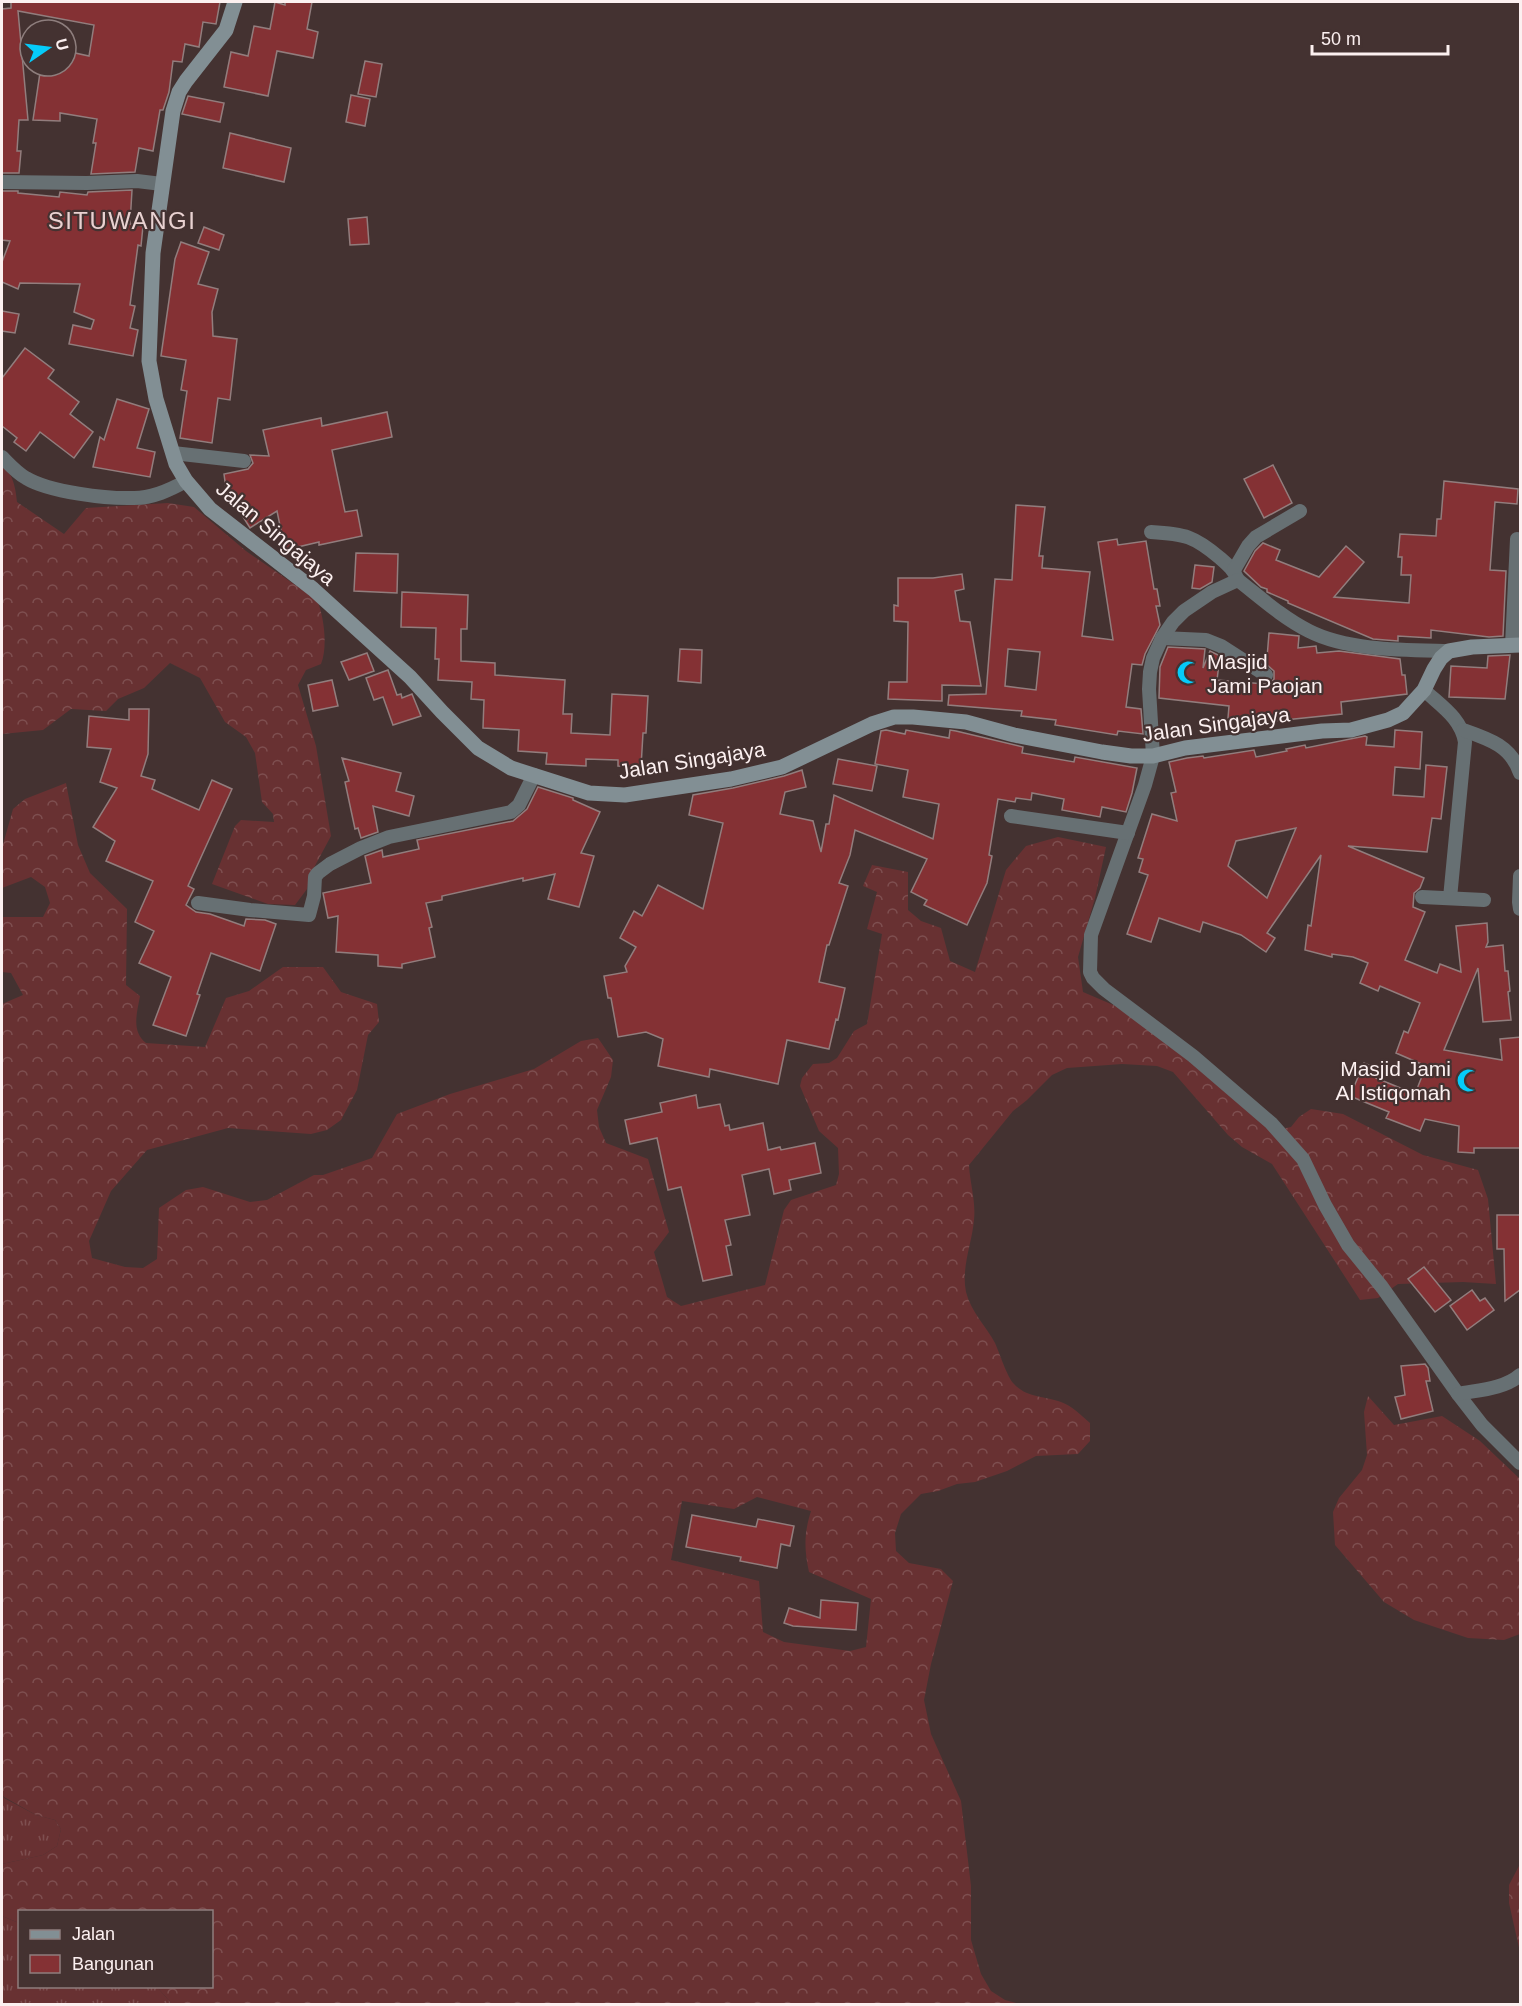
<svg xmlns="http://www.w3.org/2000/svg" width="1522" height="2006" viewBox="0 0 1522 2006" font-family="Arial,sans-serif">
<defs>
<pattern id="grass-tufts" width="24" height="20" patternUnits="userSpaceOnUse" patternTransform="scale(1.5)"><rect width="24" height="20" fill="#683132"/><path d="M3 7l-1-3M5 7V3M7 7l1-3M15 17l-1-3M17 17v-4M19 17l1-3" fill="none" stroke="#7e4f50"/></pattern>
<pattern id="forest-crowns" width="20" height="18" patternUnits="userSpaceOnUse" patternTransform="scale(1.5)"><rect width="20" height="18" fill="#683132"/><path d="M2 6a3 3 0 1 1 6 0M12 15a3 3 0 1 1 6 0" fill="none" stroke="#7e4f50"/></pattern>
</defs>
<rect width="100%" height="100%" fill="#443231"/>
<g fill="url(#grass-tufts)">
<polygon points="2,1794 4,1798 36,1815 55,1820 61,1829 57,1846 43,1855 2,1864"/>
<polygon points="2,1916 19,1923 20,1986 157,1987 172,2004 2,2004"/>
</g>
<g fill="url(#forest-crowns)" fill-rule="evenodd">
<path d="M2 466C13 472 16 490 17 502L64 534 86 508 168 503 194 507 246 551 317 600C324 616 328 647 321 664L306 670 298 685 316 746 331 836 310 875 307 889 295 905 268 904 212 884 235 826 241 820 274 822 273 814 262 802 255 753 246 737 225 722 200 678 170 663 144 688 118 699 106 711 71 709 43 730 2 734Z"/>
<path d="M66 783 78 845 90 873 127 909 126 985 140 996C137 1013 131 1031 146 1043L205 1047 226 998 249 991 283 967H323L341 992 377 1004 379 1022 368 1035 357 1090 341 1120 327 1130 311 1134 228 1128 147 1150 111 1191 89 1241 92 1258 125 1267 143 1268 157 1259 159 1208 186 1190 203 1187 250 1202 267 1200 314 1175H323L372 1158 397 1114 450 1094 534 1069 581 1041 598 1038 613 1060 611 1077 597 1110 599 1127 606 1143 648 1159 669 1232 654 1252 667 1297 681 1306 765 1285 784 1210 791 1200 836 1185 839 1174 838 1148 819 1131 800 1086 802 1078 813 1064 829 1063 837 1058 854 1031 867 1024 882 934 867 929 877 892 863 886 872 865 908 872V910L921 921 941 928 950 961 975 972 1006 870 1026 846 1058 837 1106 847 1095 898 1078 957 1083 992 1125 1010 1166 1041 1272 1131 1291 1127 1299 1117 1311 1109 1343 1114 1423 1155 1478 1170 1488 1199 1496 1284 1463 1282 1398 1284 1378 1298 1360 1300 1272 1164 1242 1147 1228 1135 1173 1072 1157 1066 1122 1064 1067 1068 1052 1075 1027 1100 1013 1111 969 1165C970 1184 976 1201 974 1220 972 1243 961 1268 966 1292 971 1312 986 1326 995 1343 1000 1354 1007 1377 1014 1384 1027 1398 1045 1396 1061 1402 1072 1406 1081 1415 1090 1423V1441L1078 1454 1036 1456 1007 1471 975 1482 957 1484 938 1491 921 1494 901 1514 895 1533 896 1551 909 1563 941 1569 953 1581 931 1664 924 1700 931 1734 961 1801 971 1886V1940L981 1974 991 1991 1005 2000 1020 2004H172L157 1987 212 1986V1912H20L19 1923 2 1916V1864L43 1855 57 1846 61 1829 55 1820 36 1815 4 1797 2 1794V1004L23 995 11 973 2 972V917H43L50 903 45 887 31 877 2 888V848L13 809 25 799ZM757 1497 811 1511C804 1533 804 1549 809 1572L871 1599 866 1647 850 1651 784 1642 763 1632 759 1581 671 1560 682 1501 734 1509Z"/>
<polygon points="1368,1396 1394,1425 1442,1416 1480,1441 1520,1479 1520,1634 1504,1640 1468,1638 1414,1620 1384,1602 1335,1545 1333,1512 1339,1498 1362,1470 1367,1455 1364,1412"/>
<polygon points="1520,1864 1520,1952 1509,1903 1509,1885"/>
</g>
<g fill="#843134" stroke="#927d7d" stroke-width="1.5" fill-rule="evenodd">
<polygon points="11,2 220,2 216,24 203,22 199,47 185,44 182,62 173,61 169,92 163,110 160,110 153,151 139,148 135,172 91,174 96,143 93,143 97,119 60,113 60,121 33,120 41,66 66,66 66,51 89,56 94,25 18,11 28,120 19,120 17,151 21,151 19,173 2,173 2,9 11,8"/>
<polygon points="275,2 285,5 285,2 312,2 307,29 318,32 313,58 277,51 268,96 224,87 231,52 248,56 254,26 270,29"/>
<polygon points="365,61 382,64 376,97 358,94"/>
<polygon points="351,95 370,99 365,126 346,122"/>
<polygon points="188,96 224,103 220,122 182,114"/>
<polygon points="230,133 291,148 284,182 223,168"/>
<polygon points="132,190 130,224 143,226 141,246 138,245 130,305 135,306 130,328 138,330 133,356 69,344 73,325 91,329 94,320 74,312 80,284 20,283 18,289 2,282 2,262 10,241 2,240 2,191 18,191 18,193 59,197 60,192 87,195 88,192"/>
<polygon points="367,217 369,244 350,245 348,219"/>
<polygon points="204,227 224,235 219,250 198,243"/>
<polygon points="181,242 209,252 198,284 218,289 212,312 213,336 237,339 230,400 218,398 212,443 180,438 187,391 181,390 186,360 161,356 175,259"/>
<polygon points="2,311 19,314 15,333 2,331"/>
<polygon points="25,348 54,370 48,378 79,402 70,414 93,432 74,458 40,432 26,451 14,442 17,438 2,426 2,378"/>
<polygon points="117,399 149,409 137,448 155,452 150,477 93,467 100,437 104,440"/>
<polygon points="387,412 392,437 332,450 345,512 357,510 362,536 319,545 319,542 285,550 277,511 250,528 230,496 227,496 224,474 248,469 253,463 250,455 269,456 263,430 321,418 322,426"/>
<polygon points="1273,465 1292,503 1264,518 1244,479"/>
<polygon points="1444,481 1518,489 1517,504 1495,502 1490,570 1506,571 1503,636 1489,637 1431,630 1431,638 1398,636 1398,641 1373,639 1288,603 1288,601 1267,592 1267,589 1261,587 1244,571 1255,551 1263,543 1280,550 1276,560 1319,577 1346,546 1364,562 1334,597 1409,603 1411,575 1401,575 1402,557 1398,557 1400,534 1436,536 1437,519 1441,519"/>
<path d="M1016 505 1045 507 1039 556H1043L1042 568 1090 572 1082 636 1113 640 1098 542 1117 539 1118 545 1146 541 1154 589H1157L1160 606H1156L1160 625 1145 654 1142 665 1132 664 1126 707 1141 709 1143 734 1118 731 1117 735 1055 725 1056 720 1021 716 1022 711 948 705 949 695 986 694 995 579 1012 580ZM1008 649 1040 652 1036 690 1005 686Z"/>
<polygon points="356,553 398,554 397,593 354,591"/>
<polygon points="1195,565 1214,567 1212,582 1200,589 1192,588"/>
<polygon points="962,574 964,589 955,591 960,621 970,622 981,686 942,685 942,701 888,699 889,682 907,682 908,622 894,621 894,605 898,606 898,578 933,578"/>
<polygon points="402,592 468,595 467,629 461,629 461,661 495,663 495,675 565,680 563,714 572,714 571,733 610,735 612,694 648,696 646,733 643,733 641,767 618,766 618,760 586,759 586,766 546,764 547,753 518,751 519,730 483,728 484,700 471,699 472,682 438,680 439,659 435,659 436,628 401,627"/>
<polygon points="1269,633 1299,636 1298,648 1316,646 1317,653 1339,651 1400,659 1402,675 1405,675 1407,694 1341,702 1342,714 1265,722 1228,718 1229,706 1159,698 1160,667 1168,647 1205,649 1203,668 1210,651 1220,656 1217,680 1265,684 1271,683 1274,679 1274,671 1265,663 1265,658 1267,658"/>
<polygon points="680,649 702,650 701,683 678,681"/>
<polygon points="367,653 374,671 349,680 341,662"/>
<polygon points="1510,655 1505,699 1449,697 1451,666 1487,668 1488,656"/>
<polygon points="388,670 397,695 401,694 402,698 412,694 421,716 393,725 383,697 374,700 366,678"/>
<polygon points="332,680 338,706 313,711 308,685"/>
<polygon points="129,709 149,709 148,754 141,776 155,780 152,789 199,810 212,780 232,789 188,886 194,889 186,905 196,912 210,914 244,926 246,919 265,920 276,924 260,971 211,953 197,994 200,995 186,1036 153,1025 171,977 139,963 154,931 135,922 153,881 106,861 115,841 93,827 117,788 100,782 111,749 87,747 89,716 129,720"/>
<polygon points="886,730 905,734 906,730 949,738 950,730 956,731 1023,747 1022,753 1074,762 1075,757 1137,768 1132,793 1126,812 1102,807 1100,817 1062,810 1064,799 1032,793 1031,800 1016,798 1015,802 998,799 989,855 992,856 987,883 967,925 924,905 927,900 911,892 927,859 855,830 850,855 839,883 848,886 829,945 827,945 819,982 845,988 838,1020 836,1019 829,1049 787,1040 778,1084 710,1069 709,1077 658,1066 663,1039 646,1032 618,1037 611,998 608,998 604,976 627,972 625,966 636,947 620,938 634,911 642,916 658,885 703,909 723,823 689,815 693,795 733,788 784,776 802,770 806,787 785,792 780,814 813,821 821,852 826,824 829,824 834,795 933,839 939,804 903,797 908,770 875,764 881,731"/>
<path d="M1395 730 1422 732 1420 769 1395 767 1393 795 1424 797 1426 765 1447 767 1441 819 1432 818 1427 852 1348 846 1424 878 1420 888 1414 893 1413 907 1425 912 1405 960 1437 973 1440 964 1461 972 1456 926 1487 923 1488 942 1486 947 1503 945 1505 971H1508L1510 991 1508 992 1511 1020 1483 1022 1478 968 1444 1050 1502 1060 1500 1039 1521 1037V1148H1474V1153L1458 1152 1459 1126 1425 1119 1420 1131 1386 1118 1389 1112 1350 1096 1364 1063 1380 1070 1376 1078 1415 1094 1426 1066 1396 1053 1404 1031 1408 1033 1420 1003 1380 986 1378 991 1360 983 1368 963 1353 957 1332 954V957L1305 950 1308 925 1311 926 1321 855 1267 933 1275 938 1266 952 1241 935 1203 922 1200 932 1159 918 1151 942 1127 934 1148 875 1139 872 1143 859 1138 858 1152 814 1177 821 1171 793 1176 792 1169 762 1187 758 1203 756 1204 758 1254 750 1256 757 1287 751 1286 749 1305 745 1306 748 1365 736 1367 737 1366 745 1394 747ZM1296 828 1267 898 1228 866 1236 841Z"/>
<polygon points="342,758 401,773 396,791 414,796 409,816 373,806 378,832 361,838 358,828 355,829 345,782 349,781"/>
<polygon points="838,759 877,766 872,791 833,784"/>
<polygon points="538,787 573,798 573,800 600,812 581,853 594,856 579,907 548,899 555,874 523,881 523,878 442,896 442,900 426,903 432,927 429,928 435,957 402,964 402,968 378,966 378,955 336,952 338,916 328,918 323,893 371,883 365,856 382,850 383,857 419,849 417,840 513,821 527,809"/>
<polygon points="696,1095 698,1108 720,1104 725,1126 729,1125 730,1130 763,1123 768,1150 780,1147 781,1150 815,1143 821,1173 789,1180 791,1190 774,1194 769,1169 742,1175 750,1215 725,1220 731,1245 726,1246 732,1275 703,1281 681,1187 668,1190 657,1138 630,1144 625,1120 662,1112 660,1103"/>
<polygon points="1497,1215 1521,1215 1521,1289 1505,1301 1504,1249 1497,1249"/>
<polygon points="1424,1267 1451,1300 1435,1312 1408,1279"/>
<polygon points="1472,1290 1480,1301 1485,1298 1494,1310 1467,1330 1450,1306"/>
<polygon points="1425,1364 1428,1368 1430,1381 1426,1381 1433,1411 1401,1419 1395,1397 1405,1395 1401,1366"/>
<polygon points="692,1515 756,1527 758,1519 794,1526 790,1546 781,1544 777,1568 740,1561 741,1557 686,1547"/>
<polygon points="821,1600 858,1603 856,1630 793,1626 784,1623 789,1608 820,1618"/>
</g>
<g fill="none" stroke-linecap="round" stroke-linejoin="round">
<g stroke="#677073" stroke-width="14">
<polyline points="2,182 87,183 137,181 162,184"/>
<polyline points="173,453 244,461"/>
<path d="M2 457C9 464 17 473 26 478 49 492 107 499 134 498 153 498 170 490 186 481"/>
<path d="M1151 532C1185 534 1194 536 1220 558 1228 565 1234 570 1238 580"/>
<polyline points="1234,570 1248,546 1256,537 1300,511"/>
<polyline points="1162,638 1206,640 1221,646 1266,675"/>
<polyline points="1512,645 1517,539"/>
<path d="M1449 651C1406 650 1348 651 1309 631 1283 618 1261 598 1238 580L1212 592 1184 611 1173 622 1162 638 1153 658 1150 672 1149 689 1153 756 1145 785 1091 935 1090 972 1093 978 1104 989 1193 1056 1271 1123 1303 1159 1325 1205 1348 1245 1382 1287 1458 1394 1482 1425 1520 1463"/>
<path d="M1424 690C1441 706 1461 718 1465 742L1450 898"/>
<path d="M1463 730C1489 739 1511 746 1520 773"/>
<polyline points="1011,816 1128,833"/>
<polyline points="1520,876 1519,902 1520,909"/>
<polyline points="1422,897 1484,900"/>
<polyline points="198,903 250,910 309,915 314,896 315,877 318,873 330,864 361,848 389,837 511,812 519,805 534,775"/>
<path d="M1458 1394C1478 1390 1504 1389 1520 1375"/>
</g>
<polyline stroke="#828f94" stroke-width="15" points="235,2 226,30 186,81 179,92 173,111 153,253 149,361 156,399 176,464 186,481 210,509 313,589 410,677 442,712 478,748 511,768 589,793 625,795 731,779 782,767 872,724 894,717 913,717 966,722 1014,735 1102,752 1131,756 1153,756 1185,748 1322,731 1351,730 1388,720 1403,713 1424,690 1434,669 1441,658 1449,651 1472,647 1520,645"/>
</g>
<defs>
<symbol id="mosque-bare" viewBox="-9 -9 18 18"><path d="M3.5-4.9A6 6 0 1 0 3.5 4.9A5 5 0 1 1 3.5-4.9Z" fill="#05cbf9" stroke="#443231" stroke-width="2.5" paint-order="stroke"/></symbol>
</defs>
<g fill-rule="evenodd">
<use href="#mosque-bare" x="1172" y="656" width="33" height="33"/>
<use href="#mosque-bare" x="1452" y="1064" width="33" height="33"/>
</g>
<g text-anchor="middle" dominant-baseline="central" stroke-width="4.5" stroke-linejoin="round" paint-order="stroke">
<g font-size="21" fill="#fcf0f0" stroke="#443231">
<text transform="translate(276 533) rotate(40)">Jalan Singajaya</text>
<text transform="translate(1216 724) rotate(-8)">Jalan Singajaya</text>
<text transform="translate(692 760) rotate(-9)">Jalan Singajaya</text>
</g>
<g font-size="21" fill="#fcf0f0" stroke="#443231" text-anchor="start">
<text x="1207" y="661">Masjid<tspan x="1207" dy="24">Jami Paojan</tspan></text>
<text x="1451" y="1068" text-anchor="end">Masjid Jami<tspan x="1451" dy="24">Al Istiqomah</tspan></text>
</g>
<g font-size="24" letter-spacing="1.5" fill="#e9d2d1" stroke="#443231">
<text x="122" y="220">SITUWANGI</text>
</g>
</g>
<rect width="1522" height="2006" fill="none" stroke="#fcf0f0" stroke-width="6"/>
<rect x="18" y="1910" width="195" height="78" fill="#443231" stroke="#8e7e7d" stroke-width="1.5"/>
<rect x="30" y="1930" width="30" height="9" fill="#828f94" stroke="#8e7e7d" stroke-width="1.5"/>
<text x="72" y="1940" font-size="18" fill="#fcf0f0">Jalan</text>
<rect x="30" y="1955" width="30" height="18" fill="#843134" stroke="#8e7e7d" stroke-width="1.5"/>
<text x="72" y="1970" font-size="18" fill="#fcf0f0">Bangunan</text>
<g transform="translate(48 48) rotate(76)"><circle r="28" fill="#443231" stroke="#8e7e7d" stroke-width="1.5"/>
<path d="M0-4.5L10 22L0 15L-10 22Z" fill="#05cbf9"/>
<text y="-9" font-size="16" font-weight="bold" text-anchor="middle" fill="#fcf0f0">U</text>
</g>
<path d="M1312 45v9h136v-9" fill="none" stroke="#fcf0f0" stroke-width="3"/>
<text x="1321" y="45" font-size="18" fill="#fcf0f0" stroke="#443231" stroke-width="4.5" paint-order="stroke">50 m</text>
</svg>
